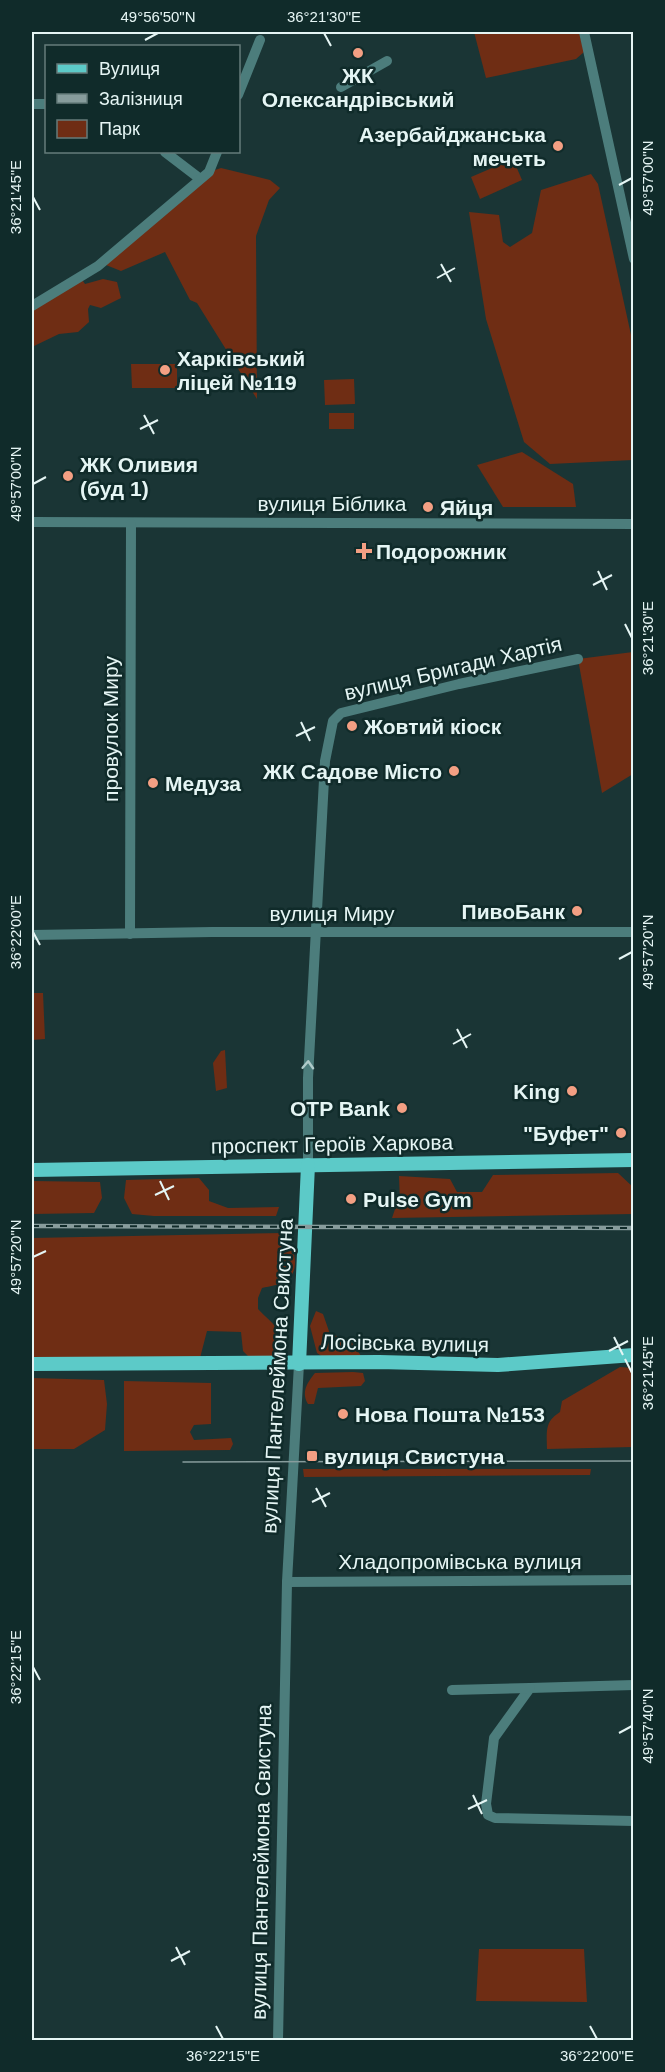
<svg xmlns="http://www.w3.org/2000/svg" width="665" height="2072" viewBox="0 0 665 2072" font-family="Helvetica,sans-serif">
<rect width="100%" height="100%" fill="#1a3535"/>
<g fill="#6f2d14">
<polygon points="474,32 579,32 584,52 576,59 486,78"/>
<polygon points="513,159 522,180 480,199 471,177"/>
<polygon points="221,168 270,180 280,188 269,200 256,236 257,399 197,303 190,300 165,252 121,271 101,263 209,172"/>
<polygon points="591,174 598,184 633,344 633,460 550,464 524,442 486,319 469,212 499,215 503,242 510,247 532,233 541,190"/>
<polygon points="80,277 85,284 103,279 117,282 121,298 101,308 90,305 88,309 89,322 78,332 59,334 32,347 32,306"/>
<polygon points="131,364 177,364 177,388 132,388"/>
<polygon points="354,379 355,404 325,405 324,380"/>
<rect x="329" y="413" width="25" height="16"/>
<polygon points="522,452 573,484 576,507 503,507 477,465"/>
<polygon points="633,652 633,774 602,793 578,659"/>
<polygon points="32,993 43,993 45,1039 32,1040"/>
<polygon points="225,1050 227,1088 216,1091 213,1063 221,1051"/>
<polygon points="618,1173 633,1187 633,1214 392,1218 395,1209 400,1203 399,1176 450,1179 457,1192 482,1192 493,1175"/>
<polygon points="199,1178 209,1190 209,1201 228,1208 279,1207 276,1216 154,1216 132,1214 124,1198 126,1180"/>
<polygon points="32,1181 100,1182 102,1198 94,1213 32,1214"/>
<path d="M283 1233C294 1244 302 1270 286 1281 280 1285 270 1286 262 1288L258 1298V1309C273 1325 291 1333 272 1357H249L243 1351 241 1332 207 1331 200 1358 32 1357V1238Z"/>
<polygon points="316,1311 323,1314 330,1334 351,1340 361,1356 323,1357 317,1353 310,1326"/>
<path d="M620 1367 633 1368V1447L547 1449C547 1432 544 1422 560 1412L562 1401Z"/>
<path d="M353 1372 363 1373 365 1381 361 1386 318 1388 314 1404H308C301 1392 307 1383 315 1373Z"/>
<polygon points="32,1378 104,1380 107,1404 105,1430 74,1449 32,1449"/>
<polygon points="124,1381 211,1383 211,1424 194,1425 190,1432 194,1440 231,1438 233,1444 230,1450 124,1451"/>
<polygon points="303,1469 591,1469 590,1475 304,1477"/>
<polygon points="479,1949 584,1949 587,2002 476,2001"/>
</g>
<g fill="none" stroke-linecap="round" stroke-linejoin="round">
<g stroke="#4c7d7c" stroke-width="10">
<polyline points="584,32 634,259"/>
<polyline points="341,87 387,61"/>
<polyline points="238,95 260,40"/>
<polyline points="32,104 46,104"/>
<polyline points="165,152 199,178"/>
<polyline points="32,306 98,266 209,172 217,152"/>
<polyline points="32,522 634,524"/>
<polyline points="130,934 131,524"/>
<polyline points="32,935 212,932 634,932"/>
<polyline points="308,1165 308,1078 325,761 333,721 341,713 459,684 578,659"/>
<polyline points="287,1582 634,1580"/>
<polyline points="634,1685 530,1688 494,1738 486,1804 488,1815 495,1818 634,1821"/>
<polyline points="452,1690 530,1688"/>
<polyline points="278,2040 287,1582 299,1364"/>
</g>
<g stroke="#5ccac8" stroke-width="14">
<polyline points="32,1170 634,1160"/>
<polyline points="32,1364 379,1362 498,1365 634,1355"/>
<polyline points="299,1364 308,1165"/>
</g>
<polyline stroke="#879c9c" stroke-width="1.5" points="183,1462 634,1461"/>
<defs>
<polyline id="rail" points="32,1226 634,1228"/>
</defs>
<use href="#rail" stroke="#879c9c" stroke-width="4.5"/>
<use href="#rail" stroke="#102b2a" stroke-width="2" stroke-dasharray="7" stroke-linecap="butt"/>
</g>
<defs><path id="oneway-chevron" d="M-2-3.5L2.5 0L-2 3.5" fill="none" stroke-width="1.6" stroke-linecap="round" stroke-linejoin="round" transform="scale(1.5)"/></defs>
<use stroke="#afcbca" href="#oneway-chevron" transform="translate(308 1065) rotate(-87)"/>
<path fill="none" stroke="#e5f5f4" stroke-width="2" d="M324 33 331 46M145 40 158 33M619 185 632 178M33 197 40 210M441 264 451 282M437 278 455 268M144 415 154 434M140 429 158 420M33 484 46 477M598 571 607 590M593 585 612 575M625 624 632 638M301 722 310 741M296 736 315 727M33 932 40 945M619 959 632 952M457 1029 467 1048M453 1044 471 1034M160 1181 169 1200M155 1195 174 1186M33 1257 46 1251M614 1337 623 1355M609 1351 628 1341M625 1359 632 1373M316 1488 326 1507M312 1502 330 1493M33 1667 40 1680M619 1733 632 1726M473 1795 482 1814M468 1809 487 1800M176 1947 185 1965M171 1961 190 1951M216 2026 223 2039M590 2026 597 2039"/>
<g fill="#f39f83" stroke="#102b2a" stroke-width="2">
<circle cx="358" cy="53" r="6"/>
<circle cx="558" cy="146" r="6"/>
<circle cx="165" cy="370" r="6"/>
<circle cx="68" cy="476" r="6"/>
<circle cx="428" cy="507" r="6"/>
<path d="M361 542h6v6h6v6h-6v6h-6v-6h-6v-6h6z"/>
<circle cx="352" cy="726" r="6"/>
<circle cx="454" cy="771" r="6"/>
<circle cx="153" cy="783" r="6"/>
<circle cx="577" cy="911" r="6"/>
<circle cx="572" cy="1091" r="6"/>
<circle cx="402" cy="1108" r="6"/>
<circle cx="621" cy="1133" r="6"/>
<circle cx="351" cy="1199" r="6"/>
<circle cx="343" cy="1414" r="6"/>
<rect x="306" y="1450" width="12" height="12" rx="3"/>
</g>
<g text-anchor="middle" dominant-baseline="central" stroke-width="5" stroke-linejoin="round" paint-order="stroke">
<g font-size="21" font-weight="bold" fill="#e5f5f4" stroke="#102b2a" text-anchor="start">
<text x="358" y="75" text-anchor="middle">ЖК<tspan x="358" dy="24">Олександрівський</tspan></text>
<text x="546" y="134" text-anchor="end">Азербайджанська<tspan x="546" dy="24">мечеть</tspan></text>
<text x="177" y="358">Харківський<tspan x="177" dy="24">ліцей №119</tspan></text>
<text x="80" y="464">ЖК Оливия<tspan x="80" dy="24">(буд 1)</tspan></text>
<text x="440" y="507">Яйця</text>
<text x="376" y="551">Подорожник</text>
<text x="364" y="726">Жовтий кіоск</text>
<text x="442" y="771" text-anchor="end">ЖК Садове Місто</text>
<text x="165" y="783">Медуза</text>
<text x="565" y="911" text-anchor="end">ПивоБанк</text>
<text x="560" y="1091" text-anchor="end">King</text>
<text x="390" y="1108" text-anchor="end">OTP Bank</text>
<text x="609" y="1133" text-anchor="end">"Буфет"</text>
<text x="363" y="1199">Pulse Gym</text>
<text x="355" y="1414">Нова Пошта №153</text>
<text x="324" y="1456">вулиця Свистуна</text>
</g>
<g font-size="21" fill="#e5f5f4" stroke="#102b2a">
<text x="332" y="503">вулиця Біблика</text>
<text transform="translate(453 668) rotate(-13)">вулиця Бригади Хартія</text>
<text transform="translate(110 729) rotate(-90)">провулок Миру</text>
<text x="332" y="913">вулиця Миру</text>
<text transform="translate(332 1144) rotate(-1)">проспект Героїв Харкова</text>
<text transform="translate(405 1343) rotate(1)">Лосівська вулиця</text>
<text transform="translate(277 1376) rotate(-87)">вулиця Пантелеймона Свистуна</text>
<text x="460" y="1561">Хладопромівська вулиця</text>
<text transform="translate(261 1862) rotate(-89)">вулиця Пантелеймона Свистуна</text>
</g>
</g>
<rect width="665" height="2072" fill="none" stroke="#102b2a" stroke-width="66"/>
<rect x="45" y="45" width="195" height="108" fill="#102b2a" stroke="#657c7b" stroke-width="1.5"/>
<rect x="57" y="64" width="30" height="9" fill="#5ccac8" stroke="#657c7b" stroke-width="1.5"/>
<text x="99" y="75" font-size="18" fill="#e5f5f4">Вулиця</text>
<rect x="57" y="94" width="30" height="9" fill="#879c9c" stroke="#657c7b" stroke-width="1.5"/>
<text x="99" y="105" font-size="18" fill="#e5f5f4">Залізниця</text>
<rect x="57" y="120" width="30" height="18" fill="#6f2d14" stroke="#657c7b" stroke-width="1.5"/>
<text x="99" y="135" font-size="18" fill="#e5f5f4">Парк</text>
<rect x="33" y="33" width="599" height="2006" fill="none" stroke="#e5f5f4" stroke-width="2"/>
<g font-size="15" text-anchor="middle" fill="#e5f5f4">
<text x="158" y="22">49°56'50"N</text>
<text x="324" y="22">36°21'30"E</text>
<text transform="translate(648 178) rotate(-90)" y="5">49°57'00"N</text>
<text transform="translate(16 197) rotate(-90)" y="5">36°21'45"E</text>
<text transform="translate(16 484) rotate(-90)" y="5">49°57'00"N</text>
<text transform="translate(648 638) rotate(-90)" y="5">36°21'30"E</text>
<text transform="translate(16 932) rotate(-90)" y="5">36°22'00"E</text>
<text transform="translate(648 952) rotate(-90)" y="5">49°57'20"N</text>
<text transform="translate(16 1257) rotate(-90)" y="5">49°57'20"N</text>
<text transform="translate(648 1373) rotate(-90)" y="5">36°21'45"E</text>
<text transform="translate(16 1667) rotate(-90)" y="5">36°22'15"E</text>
<text transform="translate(648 1726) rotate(-90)" y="5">49°57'40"N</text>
<text x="223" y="2061">36°22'15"E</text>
<text x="597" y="2061">36°22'00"E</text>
</g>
</svg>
